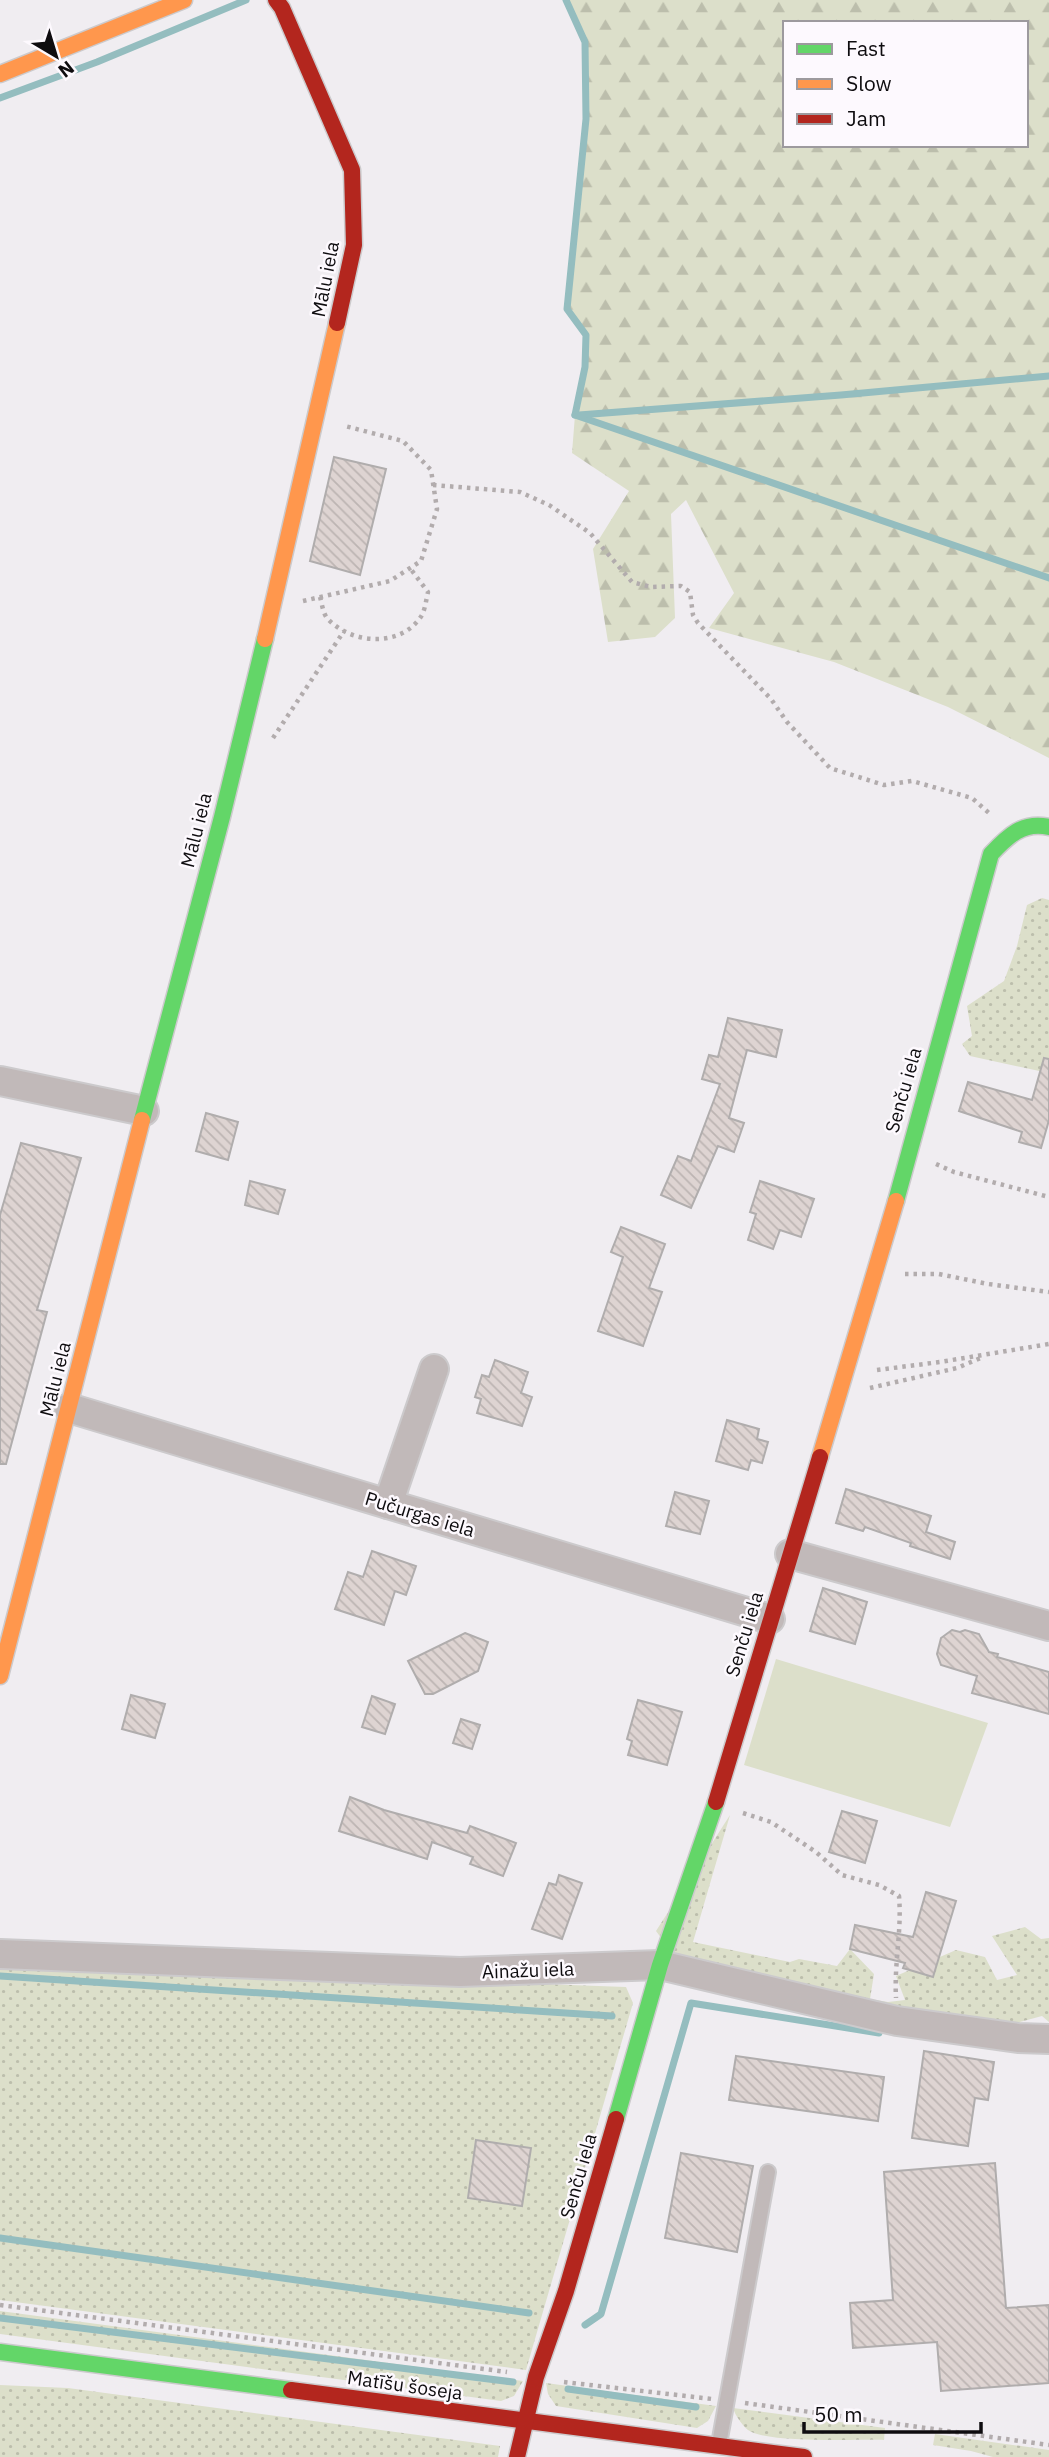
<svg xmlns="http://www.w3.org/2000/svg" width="1049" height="2457" viewBox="0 0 1049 2457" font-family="'IBM Plex Sans',sans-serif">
<defs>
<pattern id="grass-dots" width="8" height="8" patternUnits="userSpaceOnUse" patternTransform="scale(1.75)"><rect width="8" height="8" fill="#dcdfca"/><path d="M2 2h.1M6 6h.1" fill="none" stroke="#bcbeac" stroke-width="1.8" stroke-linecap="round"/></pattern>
<pattern id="forest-firs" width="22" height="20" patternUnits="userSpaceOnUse" patternTransform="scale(1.75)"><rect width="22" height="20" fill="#dcdfca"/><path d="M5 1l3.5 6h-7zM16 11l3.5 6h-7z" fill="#bcbeac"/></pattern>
<pattern id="building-back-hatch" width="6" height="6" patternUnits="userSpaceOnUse" patternTransform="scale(1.75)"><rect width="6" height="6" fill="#ded4d2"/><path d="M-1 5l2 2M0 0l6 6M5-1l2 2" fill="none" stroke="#bdb5b3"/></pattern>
</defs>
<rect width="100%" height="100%" fill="#f0edf1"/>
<g fill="url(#grass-dots)">
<polygon points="1042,898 1049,900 1049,1069 1044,1072 970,1056 962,1044 972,1036 967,1006 1004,981 1017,946 1027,905"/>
<polygon points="730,1815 693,1942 790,1962 799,1959 837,1966 850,1949 874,1974 870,1999 888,2002 905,2000 896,1976 956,1950 985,1957 997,1980 1017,1975 992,1936 1025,1927 1041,1939 1049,1938 1049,2022 1042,2016 1005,2026 690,1977 656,1931"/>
<polygon points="0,1964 626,1987 633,2003 526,2370 0,2300"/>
<polygon points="0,2311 523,2381 514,2396 501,2401 0,2334"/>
<polygon points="546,2383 716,2406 708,2421 697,2428 556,2406 548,2394"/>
<polygon points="0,2385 68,2388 500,2446 498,2457 0,2457"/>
<path d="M733 2408 885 2428 884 2440C857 2439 767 2444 748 2430 742 2425 735 2415 733 2408Z"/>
<polygon points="935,2434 1049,2450 1049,2457 993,2457 971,2451 933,2445"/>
</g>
<path fill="url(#forest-firs)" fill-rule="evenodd" d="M566 0H1049V758L948 707 834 662 709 628 734 593 686 500 671 514 675 618 655 637 608 642 593 549 629 491 572 453 575 415 585 367 586 336 567 309 586 119 585 42ZM785 23H1026V145H785Z"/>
<polygon fill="#dcdfca" points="776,1659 988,1723 950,1827 744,1765"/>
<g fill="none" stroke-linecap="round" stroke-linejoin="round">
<g stroke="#94bdbf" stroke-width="7">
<polyline points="566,0 585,42 586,119 567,309 586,335 585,367 575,415"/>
<polyline points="0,98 97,62 246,0"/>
<polyline points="575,415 1049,578"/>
<polyline points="579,415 841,395 1049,376"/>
<polyline points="0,1976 612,2016"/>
<polyline points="0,2238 529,2313"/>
<polyline points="0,2318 513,2382"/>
<polyline points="585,2325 601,2314 691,2003 879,2033"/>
<polyline points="568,2389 696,2407"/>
</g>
</g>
<g fill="url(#building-back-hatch)" stroke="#b0adad" stroke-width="2">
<polygon points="334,457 386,469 360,575 310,561"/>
<polygon points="728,1018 782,1030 776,1057 747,1050 729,1118 744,1123 734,1152 718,1146 691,1208 661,1195 678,1156 691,1161 720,1084 702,1079 709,1055 718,1057"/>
<polygon points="1044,1058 1049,1059 1049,1120 1041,1148 1019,1142 1022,1132 959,1111 968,1082 1032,1100"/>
<polygon points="206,1113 238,1122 228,1160 196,1151"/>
<polygon points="21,1143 81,1158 37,1310 47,1312 6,1464 0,1464 0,1215"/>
<polygon points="250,1181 285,1190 278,1214 245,1205"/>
<polygon points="760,1181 814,1199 801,1237 780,1230 773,1249 748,1240 756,1214 750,1212"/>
<polygon points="621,1227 665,1244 649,1288 662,1292 643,1346 598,1331 623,1257 611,1252"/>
<polygon points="495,1360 528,1372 521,1393 532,1397 522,1426 477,1413 481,1399 475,1397 482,1375 489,1377"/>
<polygon points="727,1420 759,1429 757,1439 768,1442 762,1463 751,1460 748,1470 716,1461"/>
<polygon points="846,1489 931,1516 926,1532 955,1542 950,1559 910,1546 911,1543 865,1527 863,1531 836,1523"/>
<polygon points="675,1492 709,1501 700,1534 666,1526"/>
<polygon points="372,1551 416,1566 406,1595 395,1591 384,1625 335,1609 348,1572 363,1577"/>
<polygon points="823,1588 867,1602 855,1644 810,1631"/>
<polygon points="952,1630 960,1632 965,1630 979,1634 989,1652 998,1654 997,1657 1049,1672 1049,1714 972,1693 977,1676 941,1665 937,1654 941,1638"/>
<polygon points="465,1633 488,1642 478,1671 433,1694 425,1694 408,1661"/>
<polygon points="131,1695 165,1704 155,1738 122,1729"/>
<polygon points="372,1696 395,1704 385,1734 362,1727"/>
<polygon points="638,1700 682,1712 667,1765 628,1755 632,1741 627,1739"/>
<polygon points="461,1719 480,1725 472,1749 453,1743"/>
<polygon points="350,1797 384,1810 467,1833 470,1826 516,1843 503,1876 470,1864 473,1857 432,1842 427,1859 339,1831"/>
<polygon points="842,1811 877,1821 865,1863 829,1852"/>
<polygon points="559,1875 582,1883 562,1939 532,1929 549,1883 556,1885"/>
<polygon points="926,1892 956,1901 933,1977 903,1968 905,1963 850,1949 855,1925 913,1937"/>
<polygon points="924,2051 994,2062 988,2100 975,2098 968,2146 912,2138"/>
<polygon points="736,2056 884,2077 878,2121 729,2100"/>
<polygon points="476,2140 531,2148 522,2206 468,2198"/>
<polygon points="681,2153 753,2166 737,2252 665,2238"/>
<polygon points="995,2163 1006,2308 1049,2305 1049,2383 941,2391 937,2342 853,2348 850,2303 893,2300 884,2172"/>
</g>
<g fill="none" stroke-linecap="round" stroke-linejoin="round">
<defs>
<polyline id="lane" points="719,2444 768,2172"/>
<g id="street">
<polyline points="0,1081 144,1111"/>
<polyline points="69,1408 770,1619"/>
<polyline points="388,1504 434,1369"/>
<polyline points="790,1554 1049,1626"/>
<polyline points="0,1954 460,1972 660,1965 897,2021 1018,2038 1049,2039"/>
</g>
<g id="fast">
<polyline points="142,1120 222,817 265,639"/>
<path d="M896 1201 991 854C1008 836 1023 821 1049 827"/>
<polyline points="616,2119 660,1965 716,1802"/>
<polyline points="0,2352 291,2390"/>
</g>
<g id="slow">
<polyline points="0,74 184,0"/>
<polyline points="265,639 337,323"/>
<polyline points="820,1457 896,1201"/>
<polyline points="0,1676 142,1120"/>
</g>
<g id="jam">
<polyline points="276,0 282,8 352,170 354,245 337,323"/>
<polyline points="716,1802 820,1457"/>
<polyline points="291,2390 804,2457"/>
<polyline points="517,2457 536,2377 566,2291 616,2119"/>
</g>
</defs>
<use href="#lane" stroke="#cccacc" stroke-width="18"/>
<use href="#street" stroke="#cccacc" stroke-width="32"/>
<use href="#fast" stroke="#cccacc" stroke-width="19"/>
<use href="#slow" stroke="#cccacc" stroke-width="19"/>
<use href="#jam" stroke="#cccacc" stroke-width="19"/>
<g stroke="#b2acad" stroke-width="4.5" stroke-dasharray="3.5 5" stroke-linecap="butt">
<polyline points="433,485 520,492 549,505 590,533 632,582 651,587 681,586 690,592 693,615 698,623 771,699 787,722 830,768 884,785 912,781 972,798 989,813"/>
<path d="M320 597C322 604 323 613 327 618 350 644 399 648 420 618 425 612 426 600 428 592L410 568"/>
<polyline points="303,601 390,581 421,561 437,509 431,470 403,441 345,426"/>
<polyline points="273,738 344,631"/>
<polyline points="936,1164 954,1172 1049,1197"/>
<polyline points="905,1274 939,1274 988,1284 1049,1292"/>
<polyline points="877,1370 940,1362 1049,1344"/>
<polyline points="870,1388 957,1368 983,1357"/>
<path d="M743 1813 771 1822 816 1852 842 1875 879 1885 899 1896C902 1931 894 1963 896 1998"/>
<polyline points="0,2305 507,2372"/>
<polyline points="564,2382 712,2399"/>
<polyline points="745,2403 1049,2445"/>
</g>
<use href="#lane" stroke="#c1b9b9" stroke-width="14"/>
<use href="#street" stroke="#c1b9b9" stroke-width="28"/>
<use href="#fast" stroke="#63d668" stroke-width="16"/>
<use href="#slow" stroke="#ff974d" stroke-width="16"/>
<use href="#jam" stroke="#b3261e" stroke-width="16"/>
</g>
<g text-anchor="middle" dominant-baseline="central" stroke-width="5" stroke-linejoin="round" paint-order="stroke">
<g font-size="19" fill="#0e0c0f" stroke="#fdf9fe">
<text transform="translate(325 279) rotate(-79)">Mālu iela</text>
<text transform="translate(196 830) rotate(-76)">Mālu iela</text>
<text transform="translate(903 1090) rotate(-74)">Senču iela</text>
<text transform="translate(55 1379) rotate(-76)">Mālu iela</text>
<text transform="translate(420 1514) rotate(17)">Pučurgas iela</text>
<text transform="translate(744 1634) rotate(-73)">Senču iela</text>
<text transform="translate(528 1970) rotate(-2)">Ainažu iela</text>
<text transform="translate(578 2176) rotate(-74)">Senču iela</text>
<text transform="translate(405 2385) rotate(8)">Matīšu šoseja</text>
</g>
</g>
<rect x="783" y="21" width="245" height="126" fill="#fdf9fe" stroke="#9d9a9e" stroke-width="2"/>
<rect x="797" y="44" width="35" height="10" fill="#63d668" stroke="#9d9a9e" stroke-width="2"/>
<text x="846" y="56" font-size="21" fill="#0e0c0f">Fast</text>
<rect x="797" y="79" width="35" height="10" fill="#ff974d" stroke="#9d9a9e" stroke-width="2"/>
<text x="846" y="91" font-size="21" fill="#0e0c0f">Slow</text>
<rect x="797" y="114" width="35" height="10" fill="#b3261e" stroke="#9d9a9e" stroke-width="2"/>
<text x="846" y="126" font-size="21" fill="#0e0c0f">Jam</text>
<g transform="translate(56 56) rotate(142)" stroke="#fdf9fe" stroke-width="5" paint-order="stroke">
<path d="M0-5L12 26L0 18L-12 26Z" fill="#0e0c0f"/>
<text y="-10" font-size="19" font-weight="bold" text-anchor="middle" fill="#0e0c0f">N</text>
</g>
<path d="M804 2422v10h177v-10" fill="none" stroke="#0e0c0f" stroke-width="3.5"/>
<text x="814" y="2422" font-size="21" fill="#0e0c0f" stroke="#fdf9fe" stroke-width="5" paint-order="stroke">50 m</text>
</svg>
